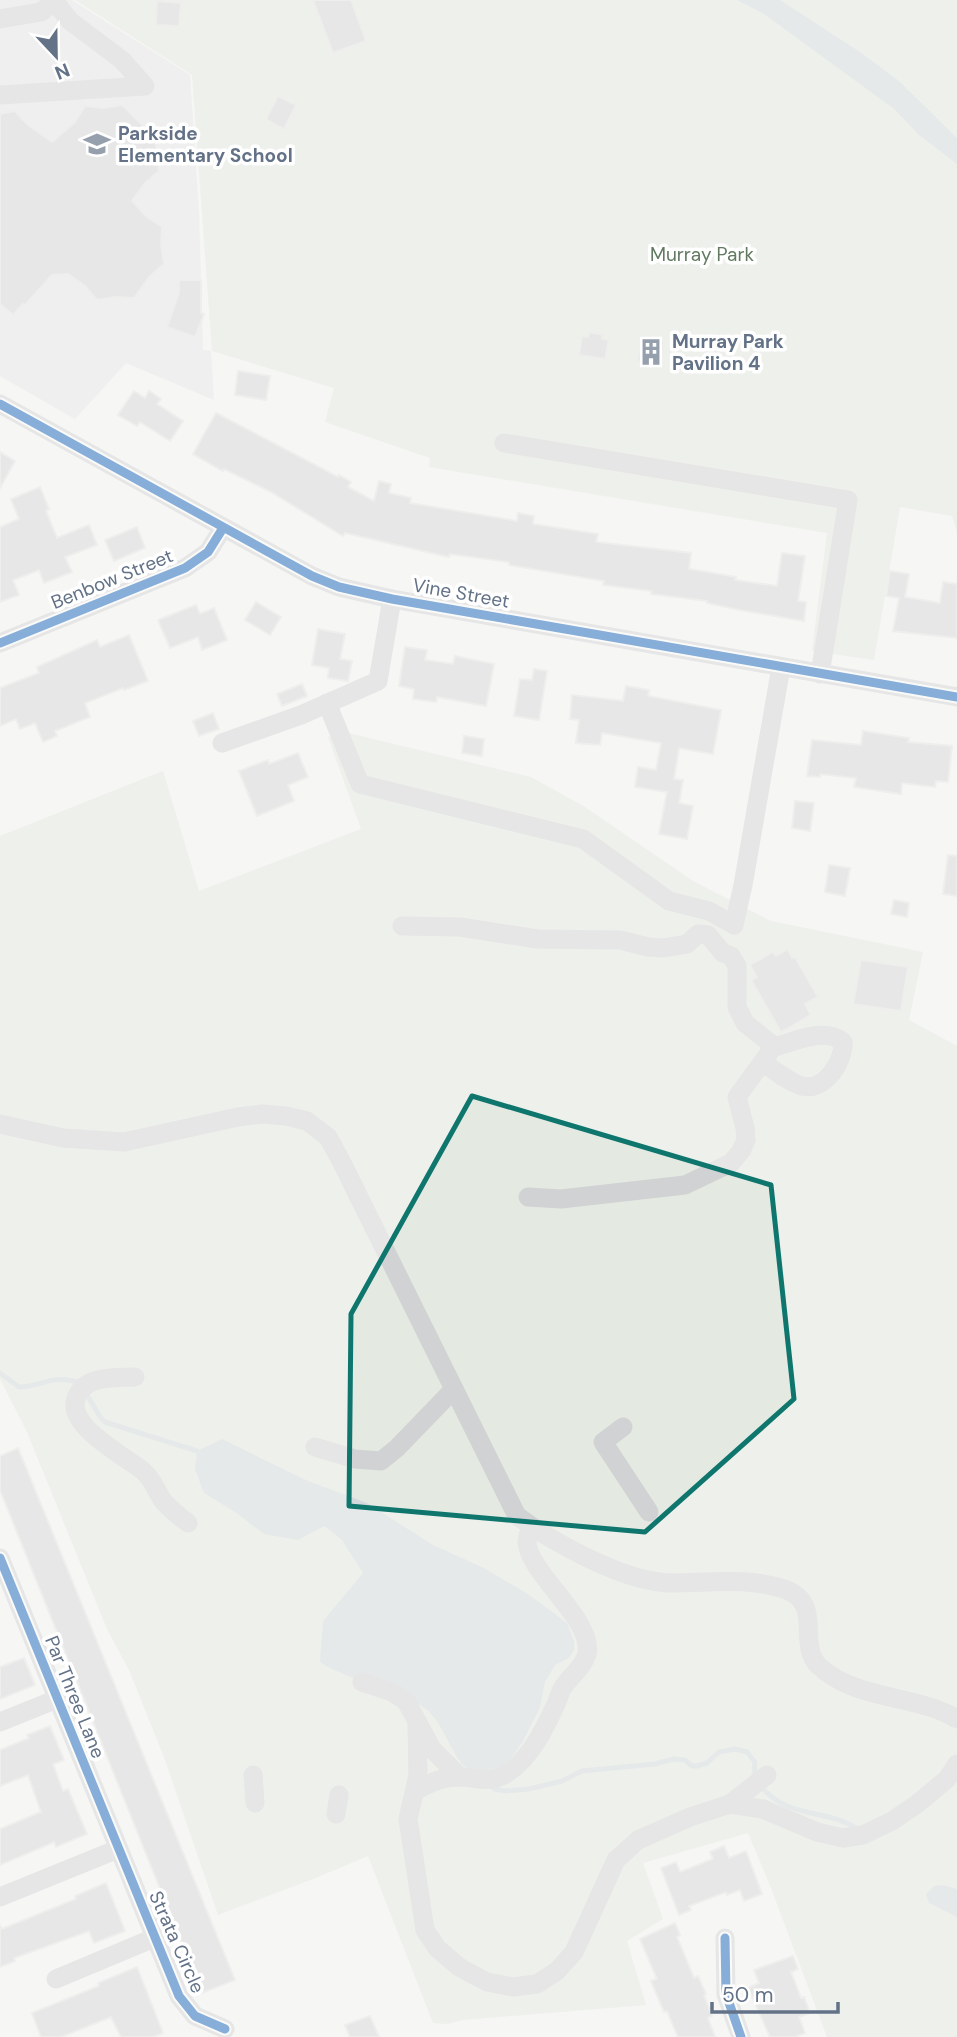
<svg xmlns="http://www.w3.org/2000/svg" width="957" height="2037" viewBox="0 0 957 2037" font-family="'DM Sans',sans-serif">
<rect width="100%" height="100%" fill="#f5f6f4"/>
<polygon fill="#e5e7e7" points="0,0 72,0 190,75 199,213 203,350 211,351 214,400 126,363 75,419 0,376"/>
<g fill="#e4e9e2">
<polygon points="75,0 957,0 957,532 952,516 900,507 874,660 812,651 827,533 429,467 430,458 325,422 334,388 212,351 192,75"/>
<polygon points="344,732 531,777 585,807 693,881 771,921 923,952 909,1020 957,1046 957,2037 827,2037 771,1888 748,1833 643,1863 663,1919 627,1941 646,2005 462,2020 448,2024 433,2023 368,1856 313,1879 218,1915 164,1757 130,1672 107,1629 27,1432 0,1379 0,836 163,771 199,891 361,829 328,737"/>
</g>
<g fill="#d3d9dd">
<polygon points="737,0 780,0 860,52 899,81 957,138 957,164 919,135 894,109 764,14"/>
<path d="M222 1439 308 1481 367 1503 433 1545 484 1568 531 1596 567 1623 574 1641V1650L569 1658 555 1665 545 1682 540 1708 522 1743 506 1765 476 1773C471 1770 465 1768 462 1764 449 1748 443 1724 427 1710 395 1684 353 1684 320 1662L323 1621 363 1573 342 1540 324 1526 298 1540 264 1534 235 1512 204 1493 195 1469 197 1451Z"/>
<polygon points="943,1885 957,1889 957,1917 929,1903 926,1894 934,1886"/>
</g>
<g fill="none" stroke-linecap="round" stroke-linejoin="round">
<g stroke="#d3d9dd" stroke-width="5">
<path d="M0 1373 19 1387C43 1387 50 1374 78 1382"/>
<polyline points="86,1393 100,1417 105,1422 197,1451"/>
<path d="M760 1785C787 1820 826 1808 858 1829"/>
<polyline points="494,1789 505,1791 529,1789 562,1781 582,1771 655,1764 673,1759 685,1760 692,1766 697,1766 707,1763 719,1752 735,1749 747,1752 755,1762 754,1778"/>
</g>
</g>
<g fill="#d2d4d4" stroke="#e4e5e4" stroke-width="2">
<polygon points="313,0 351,0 366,41 333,53"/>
<polygon points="157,1 181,3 179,26 156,25"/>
<polygon points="278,96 296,105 284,129 266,119"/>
<polygon points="122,105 141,124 156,135 156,153 159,171 145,183 132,201 147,217 162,227 161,245 164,264 150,276 134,298 115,297 97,300 85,286 68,274 52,275 25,305 23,304 13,315 0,304 0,114 15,111 27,124 52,142 75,122 85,106 104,108"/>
<polygon points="179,280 201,280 201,313 204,314 195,337 167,327 179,293"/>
<polygon points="589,332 603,335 602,339 609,340 605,359 579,355 582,336 588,337"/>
<polygon points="642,338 664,342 660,365 637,361"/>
<polygon points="238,371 270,376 266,400 235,395"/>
<polygon points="134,391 145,398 149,391 161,399 157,404 183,421 170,441 140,422 137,426 118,415"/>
<polygon points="216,413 338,477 339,475 351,482 348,487 374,501 379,481 391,484 389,493 411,498 410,503 517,521 518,513 534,516 533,524 598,534 596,542 691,553 689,569 736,577 735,580 777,586 782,553 805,556 798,601 806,602 804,621 740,610 707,603 707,601 651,594 652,591 603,585 604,581 509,565 509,562 450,554 449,557 345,533 343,536 271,492 224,469 223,471 193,454"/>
<polygon points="0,452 15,461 0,488"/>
<polygon points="40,487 49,509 46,511 57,538 89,525 97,545 65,557 72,572 44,583 39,570 13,580 19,595 0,602 0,527 19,519 11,499"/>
<polygon points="137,527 145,548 114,561 105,540"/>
<polygon points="890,571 909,574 905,597 940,603 943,582 957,584 957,638 893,631 899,598 886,596"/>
<polygon points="256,602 281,617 270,635 245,620"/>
<polygon points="196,605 200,614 214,608 227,640 202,650 198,637 170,648 158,620"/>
<polygon points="318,629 345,634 340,659 352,661 348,681 328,678 329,668 312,665"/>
<polygon points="129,635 148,681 124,690 123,688 85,703 90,717 55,731 57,736 43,742 35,723 20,729 16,719 0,726 0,688 39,673 37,667 97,640 100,647"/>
<polygon points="405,647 427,650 425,660 453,664 455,656 494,664 486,706 437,697 436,702 413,699 414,689 399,686"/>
<polygon points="534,669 547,671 539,720 514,716 520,679 532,680"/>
<polygon points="302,684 307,696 282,706 277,694"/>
<polygon points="626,686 649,690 648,696 721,710 713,754 679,748 674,779 683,780 679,803 693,806 687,839 659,834 667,792 635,787 638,767 656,770 661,743 602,733 600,745 576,743 579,720 570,719 572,695 623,701"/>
<polygon points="213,713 219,729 199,736 193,721"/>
<polygon points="863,731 909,738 908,742 952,746 948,782 936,781 935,787 902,783 901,794 854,787 856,778 820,774 820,777 807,776 812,740 861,745"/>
<polygon points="464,736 484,739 482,756 462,753"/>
<polygon points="298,753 308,777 288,785 294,801 257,816 239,771 268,760 269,764"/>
<polygon points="795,801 814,803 810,831 792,828"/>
<polygon points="948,855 957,856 957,896 943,894"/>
<polygon points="829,865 850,868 845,896 825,892"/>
<polygon points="894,900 909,903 907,917 891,914"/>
<polygon points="788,949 792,958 795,957 818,997 805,1004 811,1015 781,1032 751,980 757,977 750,965 773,952 776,956"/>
<polygon points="861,960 908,967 901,1011 853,1004"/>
<polygon points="18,1448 235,1980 202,1993 0,1490 0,1456"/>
<polygon points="24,1658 35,1685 0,1699 0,1667"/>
<polygon points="50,1726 64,1760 53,1764 63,1791 68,1789 87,1834 56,1847 54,1842 0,1865 0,1829 41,1812 28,1775 0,1786 0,1750 29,1738 27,1735"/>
<polygon points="724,1846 729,1858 746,1851 762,1894 744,1901 740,1890 727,1895 726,1892 689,1906 691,1910 679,1915 661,1868 676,1862 680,1872 713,1859 710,1852"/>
<polygon points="106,1883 125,1931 94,1943 89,1931 14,1958 15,1961 0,1967 0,1926 2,1929 76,1899 75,1896"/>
<polygon points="675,1923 680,1935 677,1937 694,1978 698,1976 706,1994 704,1995 712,2016 708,2018 715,2037 678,2037 667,2011 664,2012 651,1981 657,1979 640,1939"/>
<polygon points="793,1956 798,1969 791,1972 801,1998 804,1997 810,2013 799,2017 805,2033 795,2037 770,2037 748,1988 759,1983 754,1970"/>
<polygon points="137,1967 163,2033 153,2037 121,2037 111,2017 61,2037 41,2037 32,2013 99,1986 98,1983"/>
<polygon points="370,2016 379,2037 350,2037 345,2025"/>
</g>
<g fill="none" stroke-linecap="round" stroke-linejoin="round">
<g stroke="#d1d2d3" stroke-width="19">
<polyline points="0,19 41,12 56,0"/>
<polyline points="0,95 145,86 122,60 70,21 55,2"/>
<polyline points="0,404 312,576 339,587 392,599 957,697"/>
<polyline points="504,443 848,500 820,674"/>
<polyline points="0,643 185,568 208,552 223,528"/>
<polyline points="327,703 360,784 583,839 669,901 709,911 734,925 743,885 781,667"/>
<polyline points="222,743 301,715 378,681 392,599"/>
<path d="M402 926 460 927 537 939 620 940 648 947 663 948 687 944 698 934 708 935 723 953 731 956 737 966V1007L745 1023 775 1047C795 1041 825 1027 843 1042 844 1061 825 1092 802 1086 788 1082 774 1070 763 1062"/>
<polyline points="0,1124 63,1138 124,1142 238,1117 262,1114 286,1116 307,1121 328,1137 341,1161 454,1389 397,1448 381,1461 355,1459 315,1447"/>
<polyline points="528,1197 561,1199 685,1185 731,1163 741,1151 746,1140 745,1128 737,1097 769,1053"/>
<path d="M135 1377C115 1378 86 1375 77 1396 63 1425 125 1456 143 1471 154 1480 156 1492 164 1502 171 1510 180 1517 188 1523"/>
<path d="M454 1389 517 1516C554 1543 626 1583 672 1583 708 1583 748 1577 784 1589 825 1603 796 1644 819 1666 856 1701 916 1694 957 1719"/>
<polyline points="623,1427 603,1442 649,1512"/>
<polyline points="0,1558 179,1996 195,2016 225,2029"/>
<polyline points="362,1682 392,1692 406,1701 432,1749 460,1777"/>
<polyline points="0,1722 57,1699"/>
<polyline points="417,1722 418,1775 408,1819 425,1930 437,1948 459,1967 487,1982 513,1987 537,1984 557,1971 574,1952 616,1860 638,1840 690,1817 730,1804"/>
<polyline points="253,1775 255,1803"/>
<polyline points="767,1775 730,1804 763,1809 817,1832 843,1838 863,1835 892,1821 917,1804 947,1779 957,1764"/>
<path d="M415 1791C430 1783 443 1776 461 1777 479 1778 490 1784 507 1773 530 1759 545 1728 556 1704 558 1699 560 1693 562 1689 569 1677 583 1668 587 1654 594 1620 529 1574 527 1542 527 1538 530 1531 531 1527"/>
<polyline points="336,1814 339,1795"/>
<polyline points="0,1897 118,1849"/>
<polyline points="725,1938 726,1994 741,2037"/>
<polyline points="56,1979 154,1938"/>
</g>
<defs>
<g id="cycleway">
<polyline points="0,404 312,576 339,587 392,599 957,697"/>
<polyline points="0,643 185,568 208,552 223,528"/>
<polyline points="0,1558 179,1996 195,2016 225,2029"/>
<polyline points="725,1938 726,1994 741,2037"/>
</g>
</defs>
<use href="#cycleway" stroke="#fff" stroke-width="13"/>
<use href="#cycleway" stroke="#0057b8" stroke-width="9"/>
</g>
<path d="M0 0H957V2037H0ZM472 1096 771 1185 794 1399 645 1532 349 1506 351 1314Z" fill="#f5f6f4" fill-opacity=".55" fill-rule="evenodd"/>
<path fill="none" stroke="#0f766e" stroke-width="5" stroke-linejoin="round" d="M472 1096 771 1185 794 1399 645 1532 349 1506 351 1314Z"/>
<defs>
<symbol id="school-bare" viewBox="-9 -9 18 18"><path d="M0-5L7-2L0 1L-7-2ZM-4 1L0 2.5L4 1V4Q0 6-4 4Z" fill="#96a0ad" stroke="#fff" stroke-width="2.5" paint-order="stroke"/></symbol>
<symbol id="building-bare" viewBox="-9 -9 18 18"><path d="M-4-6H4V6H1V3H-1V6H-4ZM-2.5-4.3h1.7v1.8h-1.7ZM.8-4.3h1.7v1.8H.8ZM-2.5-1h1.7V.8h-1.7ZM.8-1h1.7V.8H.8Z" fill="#96a0ad" stroke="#fff" stroke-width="2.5" paint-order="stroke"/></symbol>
</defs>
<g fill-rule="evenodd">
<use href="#school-bare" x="78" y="125" width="38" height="38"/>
<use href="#building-bare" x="632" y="333" width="38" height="38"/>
</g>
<g text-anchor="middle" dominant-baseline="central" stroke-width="7" stroke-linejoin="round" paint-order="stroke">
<g font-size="19" font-weight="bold" fill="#637287" stroke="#fff" text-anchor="start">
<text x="118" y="133">Parkside<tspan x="118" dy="22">Elementary School</tspan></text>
<text x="672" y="341">Murray Park<tspan x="672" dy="22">Pavilion 4</tspan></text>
</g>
<g font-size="19" fill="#60795f" stroke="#fff">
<text x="702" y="254">Murray Park</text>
</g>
<g font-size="19" fill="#637287" stroke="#fff">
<text transform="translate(112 579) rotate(-22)">Benbow Street</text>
<text transform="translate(461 593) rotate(10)">Vine Street</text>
<text transform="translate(75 1697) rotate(68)">Par Three Lane</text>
<text transform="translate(177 1942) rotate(66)">Strata Circle</text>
</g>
</g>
<g transform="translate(56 56) rotate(158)" stroke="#ffffff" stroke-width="5" paint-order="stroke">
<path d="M0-5L12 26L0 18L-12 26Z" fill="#637287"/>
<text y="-10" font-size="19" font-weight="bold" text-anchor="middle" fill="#637287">N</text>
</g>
<path d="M712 2002v10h126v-10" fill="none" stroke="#637287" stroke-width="3.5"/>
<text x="722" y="2002" font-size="21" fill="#637287" stroke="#ffffff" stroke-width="5" paint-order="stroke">50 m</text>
</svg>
